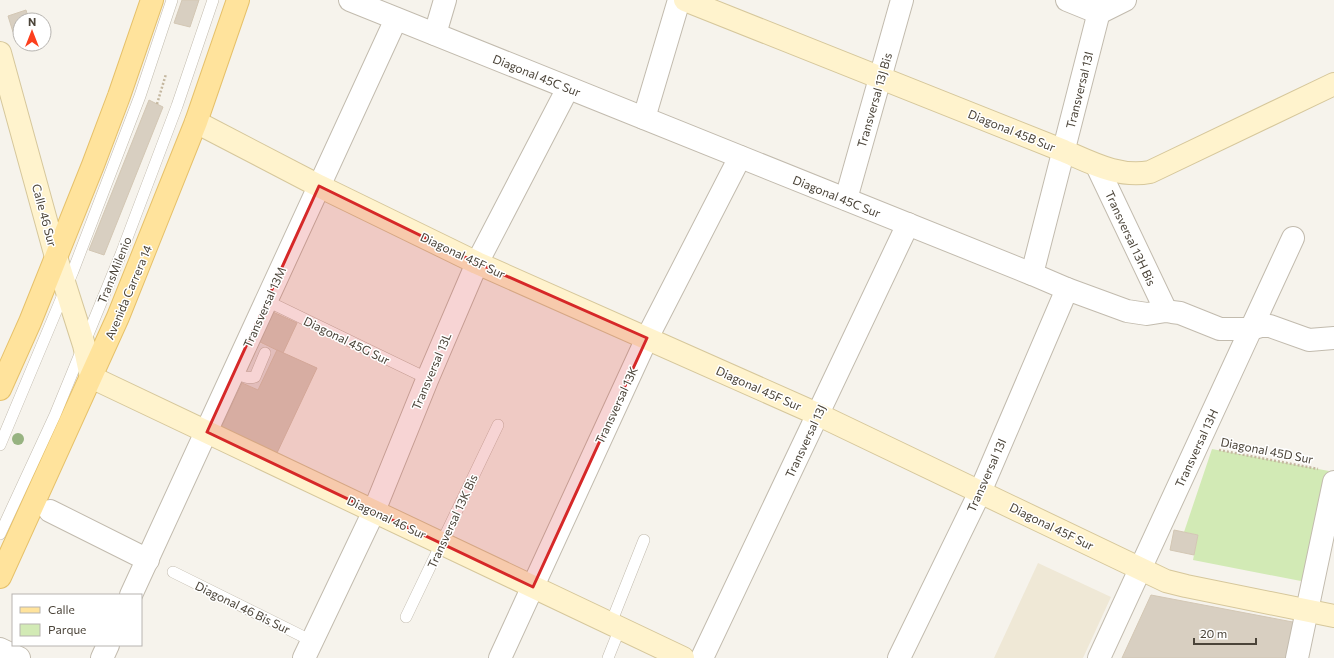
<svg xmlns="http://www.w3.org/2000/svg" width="1334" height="658" viewBox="0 0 1334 658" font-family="Commissioner,sans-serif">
<rect width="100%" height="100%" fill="#f6f3ec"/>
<polygon fill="#efe8d6" points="1038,563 1111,597 1083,658 994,658"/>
<polygon fill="#d2eab5" points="1212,449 1329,471 1306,582 1193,560 1198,535 1184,532"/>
<polygon fill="#e5e3e0" points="260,343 277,350 258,390 242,383"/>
<g fill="#d8cfc1" stroke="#d3c7b4">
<polygon points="182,0 199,0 190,27 174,23"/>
<polygon points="26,10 29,20 20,20 20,30 13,32 8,16"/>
<polygon points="149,100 163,107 104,255 89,250"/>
<polygon points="273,312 297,323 283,353 260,342"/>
<polygon points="277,350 317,368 276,455 220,430 242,383 258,390"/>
<polygon points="1174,530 1198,535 1194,555 1170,550"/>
<polygon points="1151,595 1298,623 1291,658 1122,658"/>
</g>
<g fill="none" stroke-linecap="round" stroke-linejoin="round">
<defs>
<g id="lane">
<polyline points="267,301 418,374 427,380"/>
<path d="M234 372C242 376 247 379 255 377L265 353"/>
<polyline points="0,445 73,271 140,96 172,0"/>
<polyline points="0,534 55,415 121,254 177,106 213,0"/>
<polyline points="173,572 312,641"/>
<polyline points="406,617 498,425"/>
<polyline points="611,623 644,540"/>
<polyline points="608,658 620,628"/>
</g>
<g id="street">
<polyline points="350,0 1032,274 1067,289 1127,311 1147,314 1166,311 1172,312 1180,313 1220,329 1251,329 1261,326 1270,326 1309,340 1334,338"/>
<polyline points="1067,0 1099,13 1125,0"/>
<polyline points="435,34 445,0"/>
<polyline points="644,118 679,0"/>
<polyline points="1097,166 1166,311"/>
<polyline points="846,199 902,0"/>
<polyline points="1032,274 1102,0"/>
<polyline points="50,511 148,560"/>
<polyline points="131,595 396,19"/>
<polyline points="0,649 19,658"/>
<polyline points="102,658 108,645"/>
<polyline points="304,658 374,511 427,380 477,263 568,88"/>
<polyline points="500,658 647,338 740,157"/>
<polyline points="702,658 908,224"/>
<polyline points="899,658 980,492 1067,289"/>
<polyline points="1099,658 1293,238"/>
<polyline points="1297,658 1334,482"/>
</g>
<g id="secondary">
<path d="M685 0 1064 151C1092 163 1119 178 1150 172L1334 84"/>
<polyline points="0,53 56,257 84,345 91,377 683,658"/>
<polyline points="196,122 319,186 477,263 817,414 1166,581 1186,586 1334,616"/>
</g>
<g id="primary">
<polyline points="0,389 30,322 93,165 119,96 152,0"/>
<polyline points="0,577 118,317 196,122 238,0"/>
</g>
</defs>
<use href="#lane" stroke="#c2bbae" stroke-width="12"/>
<use href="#street" stroke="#c2bbae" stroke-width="24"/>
<use href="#secondary" stroke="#d6c79b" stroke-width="24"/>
<use href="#primary" stroke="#e6c16a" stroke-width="24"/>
<g stroke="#c4b79f" stroke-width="2.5" stroke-dasharray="2 2" stroke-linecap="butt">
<polyline points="157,104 166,74"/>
<polyline points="1219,450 1318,469"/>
</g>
<use href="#lane" stroke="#fff" stroke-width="11"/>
<use href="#street" stroke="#fff" stroke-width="22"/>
<use href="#secondary" stroke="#fff3cd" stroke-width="22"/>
<use href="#primary" stroke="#ffe39c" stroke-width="22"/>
</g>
<circle fill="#97b381" cx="18" cy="439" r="6"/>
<path fill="#d62828" fill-opacity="0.2" stroke="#d62828" stroke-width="3" stroke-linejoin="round" d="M319 186 477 263 647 338 533 587 207 432Z"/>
<g text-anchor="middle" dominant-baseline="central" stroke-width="3" stroke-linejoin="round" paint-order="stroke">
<g font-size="12" fill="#4b4439" stroke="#fff">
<text transform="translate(537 75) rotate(22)">Diagonal 45C Sur</text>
<text transform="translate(1079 90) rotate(-76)">Transversal 13I</text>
<text transform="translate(874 100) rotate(-74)">Transversal 13J Bis</text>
<text transform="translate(1012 130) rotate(22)">Diagonal 45B Sur</text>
<text transform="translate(837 196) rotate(22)">Diagonal 45C Sur</text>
<text transform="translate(45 215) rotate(75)">Calle 46 Sur</text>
<text transform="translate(1131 238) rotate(65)">Transversal 13H Bis</text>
<text transform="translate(463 255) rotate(25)">Diagonal 45F Sur</text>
<text transform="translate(114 270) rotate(-68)">TransMilenio</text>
<text transform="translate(128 292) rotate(-67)">Avenida Carrera 14</text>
<text transform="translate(264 307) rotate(-66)">Transversal 13M</text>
<text transform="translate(347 340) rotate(26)">Diagonal 45G Sur</text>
<text transform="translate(431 371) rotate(-67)">Transversal 13L</text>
<text transform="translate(759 388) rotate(24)">Diagonal 45F Sur</text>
<text transform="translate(616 405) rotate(-65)">Transversal 13K</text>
<text transform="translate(805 441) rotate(-65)">Transversal 13J</text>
<text transform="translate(1196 448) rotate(-65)">Transversal 13H</text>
<text transform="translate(1267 450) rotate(11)">Diagonal 45D Sur</text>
<text transform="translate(986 475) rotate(-66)">Transversal 13I</text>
<text transform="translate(387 517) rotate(25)">Diagonal 46 Sur</text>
<text transform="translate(452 521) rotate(-65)">Transversal 13K Bis</text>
<text transform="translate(1052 526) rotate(26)">Diagonal 45F Sur</text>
<text transform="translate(243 607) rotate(26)">Diagonal 46 Bis Sur</text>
</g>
</g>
<rect x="12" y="594" width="130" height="52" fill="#ffffff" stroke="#b7b4b0"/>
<rect x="20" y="607" width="20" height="6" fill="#ffe39c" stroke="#b7b4b0"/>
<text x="48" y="614" font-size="12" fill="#4b4439">Calle</text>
<rect x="20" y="624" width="20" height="12" fill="#d2eab5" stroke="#b7b4b0"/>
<text x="48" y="634" font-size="12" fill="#4b4439">Parque</text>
<g transform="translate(32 32)"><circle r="19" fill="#ffffff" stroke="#b7b4b0"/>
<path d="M0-3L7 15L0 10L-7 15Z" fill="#fc3f1d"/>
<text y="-6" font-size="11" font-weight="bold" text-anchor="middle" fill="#4b4439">N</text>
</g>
<path d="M1194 638v6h62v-6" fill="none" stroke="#4b4439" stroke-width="2"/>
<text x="1200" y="638" font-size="12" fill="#4b4439" stroke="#ffffff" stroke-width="3" paint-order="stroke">20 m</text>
</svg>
